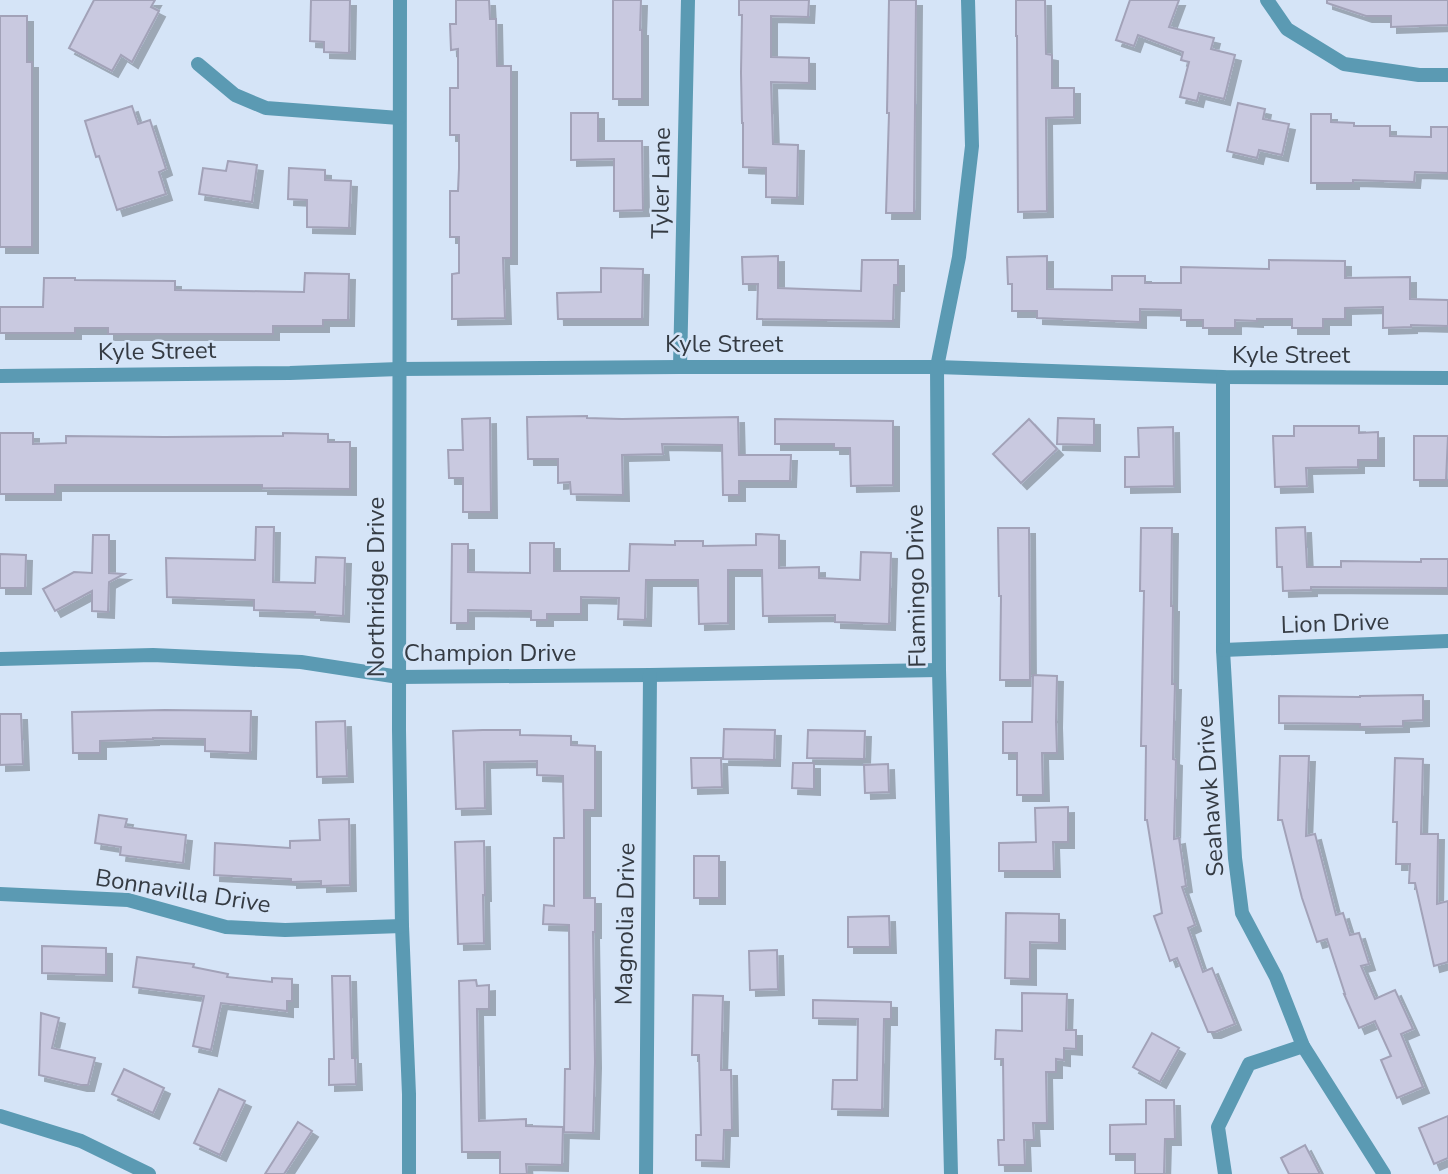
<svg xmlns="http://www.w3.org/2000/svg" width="1448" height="1174" viewBox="0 0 1448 1174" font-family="'Nunito Sans',sans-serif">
<defs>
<filter id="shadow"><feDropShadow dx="6" dy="6" stdDeviation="0" flood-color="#0004"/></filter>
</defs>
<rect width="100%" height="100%" fill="#d5e4f7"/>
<g fill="#c9c9e0" stroke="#a2a2b8" stroke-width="2" filter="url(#shadow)">
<polygon points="94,0 155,0 151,7 159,11 132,62 121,55 112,71 69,48"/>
<polygon points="311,0 350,0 349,53 324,52 324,42 310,41"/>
<polygon points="456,0 489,0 490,19 496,19 497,66 511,66 511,258 503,258 505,318 452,319 452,274 459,273 459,237 450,237 450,191 458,191 459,168 459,135 450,135 450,88 458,88 458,49 451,50 450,24 456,24"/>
<polygon points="613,0 641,0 640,30 642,30 642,99 613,99"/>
<polygon points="739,0 809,0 808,17 771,16 771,57 809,58 809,83 771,82 773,144 798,145 797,198 766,197 766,168 743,167 743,123 742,123 741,73 742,15 739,15"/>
<polygon points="889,0 916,0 914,213 886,213 889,113 887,113"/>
<polygon points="1016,0 1045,0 1046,54 1052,55 1052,88 1074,88 1074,117 1046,118 1047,211 1018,212 1017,36 1016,36"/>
<polygon points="1130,0 1179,0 1169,27 1214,38 1211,49 1235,55 1224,99 1199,93 1197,101 1180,97 1189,62 1181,60 1183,52 1138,35 1134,46 1116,40"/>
<polygon points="1327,0 1448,0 1448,25 1391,27 1391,16 1366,16 1327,3"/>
<polygon points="0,16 27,16 27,62 32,62 32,247 0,247"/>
<polygon points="1238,103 1265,109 1263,119 1289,124 1282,155 1259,150 1257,158 1227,151"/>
<polygon points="132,106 138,124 150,120 166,169 159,172 166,194 117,210 99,156 96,157 85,121"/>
<polygon points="571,113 598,113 598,141 642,141 643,210 614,211 614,159 571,160"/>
<polygon points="1311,114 1331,114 1331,122 1354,123 1354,126 1390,126 1390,136 1431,137 1431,127 1448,127 1448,173 1415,172 1414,182 1353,180 1353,183 1311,183"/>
<polygon points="228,161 257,165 252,202 199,194 203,168 226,171"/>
<polygon points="289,168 325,170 325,180 351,181 349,228 307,227 307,200 288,199"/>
<polygon points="778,256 778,288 861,291 862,260 898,260 898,285 894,285 893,321 757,319 758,284 743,284 742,257"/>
<polygon points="1047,256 1047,289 1112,290 1112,276 1145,276 1145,283 1181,283 1181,267 1269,269 1269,260 1345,261 1345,278 1410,277 1410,299 1448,300 1448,326 1411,325 1411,327 1383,328 1383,307 1345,308 1345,319 1323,319 1323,328 1292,328 1292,319 1257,319 1257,321 1235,320 1235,328 1203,328 1203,320 1181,320 1181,310 1140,309 1140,322 1037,318 1037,311 1012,311 1012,284 1008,284 1007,257"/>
<polygon points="601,268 643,269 642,319 558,319 557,293 601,292"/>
<polygon points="305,273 349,274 348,320 323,320 323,326 273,326 273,334 108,334 108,328 75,328 75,333 0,333 0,307 43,307 44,278 75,278 75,280 175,281 175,290 304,292"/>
<polygon points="587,416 587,418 622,419 738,417 739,455 791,455 790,481 739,481 739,495 723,495 722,445 662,444 663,454 622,455 623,495 571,494 570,482 558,483 558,459 528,459 527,417"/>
<polygon points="490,418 491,512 463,512 463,478 449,478 448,450 463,450 462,419"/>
<polygon points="1058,418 1094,419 1094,445 1057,444"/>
<polygon points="775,419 893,421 893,485 851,486 850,448 834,448 834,444 775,444"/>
<polygon points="1029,419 1057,449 1021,483 993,454"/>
<polygon points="1294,426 1359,426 1359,433 1378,432 1378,460 1358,460 1358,467 1306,468 1307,486 1275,487 1273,436 1294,436"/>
<polygon points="1173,427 1174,486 1125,487 1125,457 1139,457 1138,428"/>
<polygon points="0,433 33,433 33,444 66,443 66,436 165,437 283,436 283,433 328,434 328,442 350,442 350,489 262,488 262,485 55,485 55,494 0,494"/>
<polygon points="1414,436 1448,436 1446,480 1414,480"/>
<polygon points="256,527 274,527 273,582 315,583 316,557 345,558 343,616 315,614 315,612 254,610 254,600 167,597 166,558 255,560"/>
<polygon points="1305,527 1307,567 1341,567 1341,561 1421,562 1421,559 1448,559 1448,588 1311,587 1311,590 1283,591 1282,567 1277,567 1276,528"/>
<polygon points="998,528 1029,528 1030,680 1000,680 1001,596 999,596"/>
<polygon points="1141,528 1172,528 1171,606 1173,606 1172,684 1175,684 1173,759 1176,760 1174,839 1179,838 1186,886 1182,887 1195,925 1188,928 1203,972 1212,968 1235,1024 1215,1032 1208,1032 1177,958 1170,961 1154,916 1162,913 1147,820 1145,820 1146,746 1141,746 1144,591 1140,591"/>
<polygon points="756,534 779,535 779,568 819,567 819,578 860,580 861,552 891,553 889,624 835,622 835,615 763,616 762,570 728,570 728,623 699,624 698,580 646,580 645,620 618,619 619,598 581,597 581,614 547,614 547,620 531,620 531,611 468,610 468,623 451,623 452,544 468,544 468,572 530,573 530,543 554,543 554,571 629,571 630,544 675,545 675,541 703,541 703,546 756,545"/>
<polygon points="93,535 109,535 109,573 124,574 109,582 108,612 92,611 92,591 55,611 43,589 74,572 92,573"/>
<polygon points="0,554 26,555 25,588 0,588"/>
<polygon points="1033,675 1057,676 1056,722 1057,753 1042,753 1043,795 1017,795 1017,753 1003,753 1003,722 1032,722"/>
<polygon points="1423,695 1423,720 1403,721 1403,726 1360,727 1360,724 1279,723 1279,696 1360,697 1360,696"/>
<polygon points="165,710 251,711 250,753 205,751 205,739 153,738 153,739 100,741 100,753 73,753 72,712"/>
<polygon points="0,714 21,714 23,764 0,765"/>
<polygon points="345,721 347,776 317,777 316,722"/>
<polygon points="724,729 775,730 774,760 723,759"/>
<polygon points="483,730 520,730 520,735 571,736 571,745 595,746 595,810 584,810 584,898 595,898 595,932 593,932 595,1062 593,1133 564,1132 565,1069 570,1069 569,925 543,924 544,905 554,906 554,838 564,838 563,776 537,775 537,761 484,762 485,808 456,809 453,731"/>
<polygon points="808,730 865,731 864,759 807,758"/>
<polygon points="1280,756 1309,756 1306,836 1315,834 1336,915 1343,913 1350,935 1359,933 1369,964 1361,966 1375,999 1395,990 1413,1029 1401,1034 1423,1087 1397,1098 1381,1060 1391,1056 1375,1021 1359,1028 1344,994 1345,994 1327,939 1317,942 1302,898 1282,820 1278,820"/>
<polygon points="691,758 721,758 722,787 692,788"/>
<polygon points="1395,758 1423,759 1421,834 1438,834 1437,904 1448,901 1448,962 1434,966 1415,883 1409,883 1410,864 1396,864 1397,822 1393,822"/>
<polygon points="793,763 814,763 814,789 792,788"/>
<polygon points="888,764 889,792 865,793 864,765"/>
<polygon points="1068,807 1068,842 1053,842 1054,871 999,871 999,843 1036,842 1035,808"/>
<polygon points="99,815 127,819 125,827 186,835 183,863 120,855 121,847 95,843"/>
<polygon points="349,819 350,885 321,886 321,881 291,882 291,879 214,875 215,843 290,848 290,841 320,840 319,820"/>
<polygon points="484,841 485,895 483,895 484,943 458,944 455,842"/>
<rect x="694" y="856" width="25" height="42"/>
<polygon points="1006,913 1059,914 1059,943 1030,942 1030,979 1005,978"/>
<polygon points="889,916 890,947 848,947 848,917"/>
<polygon points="42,946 106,948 106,975 42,973"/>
<polygon points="777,950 778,989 750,990 749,951"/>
<polygon points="137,957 194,964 193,967 228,974 227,977 272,982 272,978 292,979 292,1001 287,1001 287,1011 221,1003 211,1050 193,1046 204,996 133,987"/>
<polygon points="332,976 350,976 352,1058 355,1058 356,1084 329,1085 329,1059 334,1059"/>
<polygon points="476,980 477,986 489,985 489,1009 477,1009 479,1121 526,1119 526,1126 563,1127 562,1165 526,1164 527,1174 500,1174 500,1152 462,1152 459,981"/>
<polygon points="1022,993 1067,994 1066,1030 1076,1030 1076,1049 1064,1048 1064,1060 1056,1059 1056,1072 1046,1072 1047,1123 1033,1123 1034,1140 1024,1140 1025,1165 999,1165 998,1140 1004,1140 1003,1059 995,1059 996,1030 1022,1031"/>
<polygon points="693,995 723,996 721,1070 731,1070 732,1130 724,1130 723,1161 696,1160 696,1135 701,1135 699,1055 692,1055"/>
<polygon points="813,1000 891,1002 891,1019 884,1019 882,1110 832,1109 833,1080 857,1080 858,1019 813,1018"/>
<polygon points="41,1013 59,1018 52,1048 95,1058 88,1085 81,1085 39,1075"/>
<polygon points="1152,1033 1179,1048 1160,1082 1133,1067"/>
<polygon points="124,1069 164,1088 153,1113 112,1094"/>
<polygon points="219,1089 245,1101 220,1155 194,1143"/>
<polygon points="1146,1100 1174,1100 1175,1139 1165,1139 1164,1174 1135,1174 1135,1154 1110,1154 1110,1125 1146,1124"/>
<polygon points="1448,1116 1448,1158 1434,1164 1419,1128"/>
<polygon points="298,1122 312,1131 284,1174 265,1174"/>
<polygon points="1305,1145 1320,1174 1289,1174 1281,1158"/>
</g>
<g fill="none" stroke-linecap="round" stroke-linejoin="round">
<g stroke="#5b9ab3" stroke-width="14">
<polyline points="400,0 399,730 402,926 409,1094 409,1174"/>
<polyline points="1267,0 1287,29 1344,64 1419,75 1448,75"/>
<polyline points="198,64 235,95 266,108 399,118"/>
<polyline points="680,367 688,0"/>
<polyline points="0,376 290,373 399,369 680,367 937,367 1223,377 1448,378"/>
<polyline points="1223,377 1223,650 1235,858 1242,913 1276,977 1303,1046 1384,1174"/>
<polyline points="1223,650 1448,641"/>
<polyline points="0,659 153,655 301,662 399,677 650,675 939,670"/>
<polyline points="0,894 128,900 226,927 285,930 402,926"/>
<polyline points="0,1116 81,1141 149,1174"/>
<polyline points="646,1174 650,675"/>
<polyline points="951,1174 939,670 937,367 959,257 972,146 968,0"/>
<polyline points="1225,1174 1218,1127 1249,1064 1303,1046"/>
</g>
</g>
<g text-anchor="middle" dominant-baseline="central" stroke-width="5" stroke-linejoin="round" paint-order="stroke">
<g font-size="24" fill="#353b43" stroke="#d5e4f7">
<text transform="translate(661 183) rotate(-89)">Tyler Lane</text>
<text x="724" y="344">Kyle Street</text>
<text transform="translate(157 351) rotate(-1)">Kyle Street</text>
<text x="1291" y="355">Kyle Street</text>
<text transform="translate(916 586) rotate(-91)">Flamingo Drive</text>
<text transform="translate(376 587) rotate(-90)">Northridge Drive</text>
<text transform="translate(1335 623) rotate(-2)">Lion Drive</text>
<text x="490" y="653">Champion Drive</text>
<text transform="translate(1210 796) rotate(-94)">Seahawk Drive</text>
<text transform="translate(183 891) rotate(9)">Bonnavilla Drive</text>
<text transform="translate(625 924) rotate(-89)">Magnolia Drive</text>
</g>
</g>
</svg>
